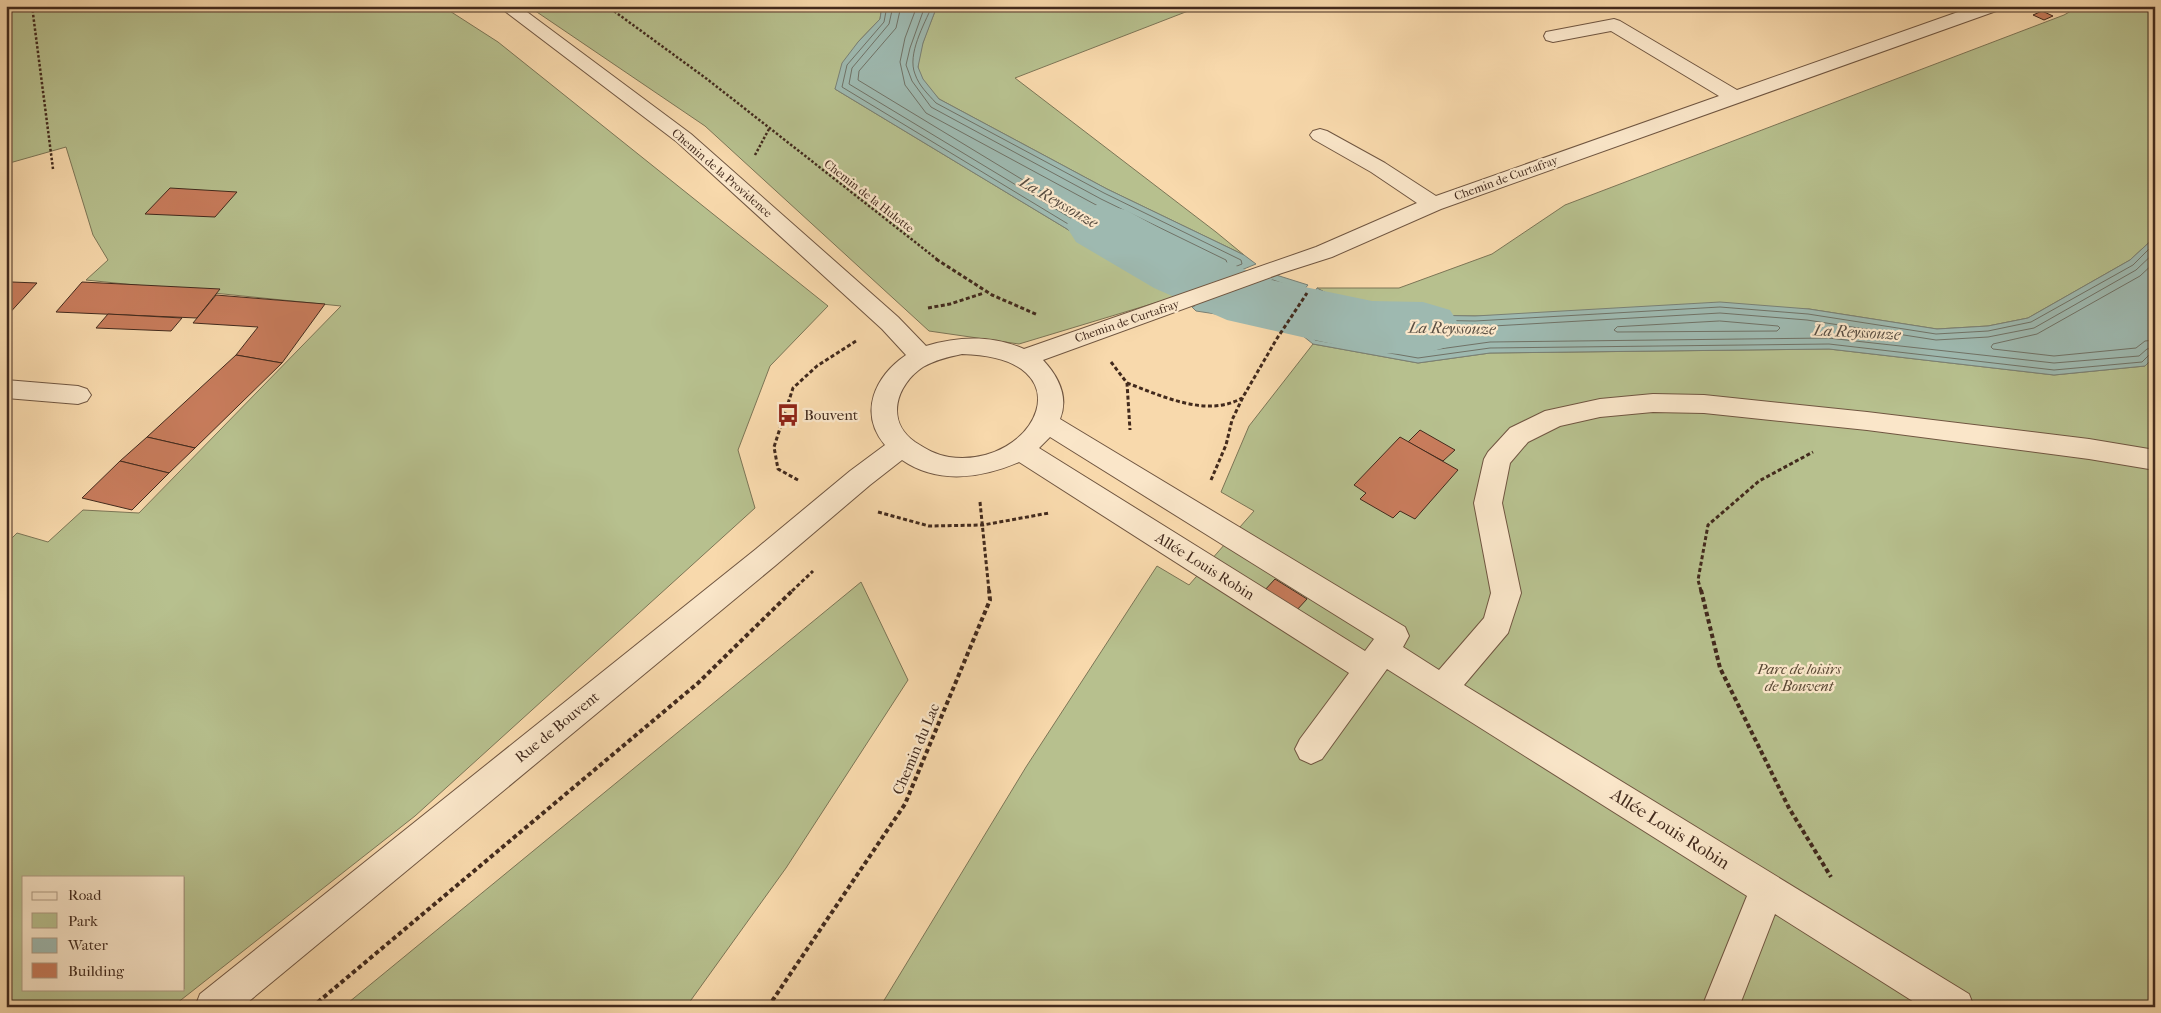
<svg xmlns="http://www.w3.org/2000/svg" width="2161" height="1013" viewBox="0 0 2161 1013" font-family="'IM FELL French Canon',serif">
<rect width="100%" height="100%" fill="#f8d9ac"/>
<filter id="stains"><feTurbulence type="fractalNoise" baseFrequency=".004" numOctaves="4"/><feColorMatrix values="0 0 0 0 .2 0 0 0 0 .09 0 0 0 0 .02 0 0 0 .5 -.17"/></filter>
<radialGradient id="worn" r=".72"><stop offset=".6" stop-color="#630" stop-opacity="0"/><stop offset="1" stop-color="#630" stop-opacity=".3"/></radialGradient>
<g fill="#b7c08e" stroke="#7c7556" fill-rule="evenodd">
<path d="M6 6H442L498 42 828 306 770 366 738 450 755 508 415 816 172 1007H6V544L17 533 48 542 83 510 139 513 341 306 86 280 108 260 93 235 66 147 6 164ZM24 877H184V989H24Z"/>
<polygon points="528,6 882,6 880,19 858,42 835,89 1178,296 1019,344 929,331 705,126"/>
<path d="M937 6H1201L1015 78 1216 232 1244 255 1107 189 939 99C932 91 918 78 918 66 917 52 932 20 937 6Z"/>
<polygon points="2080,6 2155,6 2155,237 2130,260 2028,318 1988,326 1937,329 1809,309 1475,316 1365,314 1317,288 1399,288 1492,254 1565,205 2064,15"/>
<polygon points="1313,344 1418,363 1490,353 1829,349 2054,375 2145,366 2155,356 2155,1007 880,1007 1026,767 1157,566 1189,585 1254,511 1221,492 1249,426"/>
<polygon points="861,582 908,680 786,868 686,1007 343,1007"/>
</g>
<g fill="#9eb9b0" stroke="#798075">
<polygon points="882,6 937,6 923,43 918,67 923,79 939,99 1107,189 1244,255 1256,264 1178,296 835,89 842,63 858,42 880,19"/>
<polygon points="2155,237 2155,356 2145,366 2054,375 1829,349 1490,353 1418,363 1313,344 1293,328 1317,288 1365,314 1475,316 1720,302 1809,309 1937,329 1988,326 2028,318 2130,260"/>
<polygon points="1273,274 1308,285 1275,323 1196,311 1192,307"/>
</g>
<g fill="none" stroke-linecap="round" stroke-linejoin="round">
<g stroke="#707266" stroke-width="1">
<path d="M887 6 884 22 847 65 842 87 1177 290 1242 264 1241 260 1104 193 936 103C928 94 919 86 915 74 907 54 924 25 932 6"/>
<polyline points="893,6 889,24 852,68 849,84 1178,283 1227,263 1226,260 1101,199 931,107 912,81 906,65 910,48 925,6"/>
<polyline points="901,6 896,28 859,71 858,80 1178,274 1209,263 1208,259 1098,206 926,113 905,85 900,62 905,38 917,6"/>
<polyline points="2155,243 2133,265 2031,322 1988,331 1936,334 1808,314 1720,307 1475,321 1365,319 1320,296 1300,326 1315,340 1418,358 1490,348 1829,344 2054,370 2142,362 2150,354 2155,353"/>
<polyline points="2155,252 2136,270 2034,328 1988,337 1936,340 1807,320 1720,313 1476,327 1365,325 1322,304 1309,325 1318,334 1418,352 1490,342 1828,338 2054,363 2139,356 2147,349 2155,347"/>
<polyline points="2155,262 2140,276 2037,334 1993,344 1991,347 1993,349 2054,356 2136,348 2145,341 2155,340"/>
<polygon points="1273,280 1298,289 1273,318 1213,307 1214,304"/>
<polygon points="1274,286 1287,292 1271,311 1236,304 1237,301"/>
<polygon points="1326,314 1350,327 1351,331 1321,326 1319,322 1323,315"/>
<polygon points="1720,321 1778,326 1780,328 1777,331 1617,332 1614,330 1617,327"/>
<polygon points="1384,333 1452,334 1454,337 1452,339 1419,344 1383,338 1381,335"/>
</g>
<polygon fill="#9eb9b0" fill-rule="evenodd" points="1101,204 1126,210 1206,254 1271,280 1372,301 1423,302 1450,310 1461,328 1450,346 1423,354 1372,353 1227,320 1154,288 1076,242 1066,226 1076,210"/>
</g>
<g fill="#c87c5c" stroke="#422a1d">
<polygon points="2042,11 2053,16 2044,20 2033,15"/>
<polygon points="170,188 237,192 215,217 145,214"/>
<polygon points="12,282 37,283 6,317 6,287"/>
<polygon points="82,282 220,289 197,318 56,312"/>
<polygon points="216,295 325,304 282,363 236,355 258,327 193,323"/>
<polygon points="108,314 182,318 171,331 96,328"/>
<polygon points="236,355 282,363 195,448 147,437"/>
<polygon points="1420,430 1455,450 1443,461 1408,442"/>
<polygon points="147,437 195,448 169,473 120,461"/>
<polygon points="1400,437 1458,470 1415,519 1400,511 1393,518 1360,499 1366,493 1354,485"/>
<polygon points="120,461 169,473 132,510 82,498"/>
<polygon points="1275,579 1307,599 1296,611 1264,591"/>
</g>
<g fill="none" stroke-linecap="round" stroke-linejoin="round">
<defs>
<g id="minor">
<path d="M498 6H519L691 134 898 317 926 346C959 336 992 335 1024 349L1316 247 1417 203 1371 172 1313 139 1310 135 1313 131 1320 129 1327 131 1385 163 1436 196 1719 96 1611 31 1553 42 1546 40 1544 36 1546 32 1614 19 1620 21 1737 90 1975 6H2002L1999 10 1441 209 1332 257 1282 273 1043 360C1058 376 1069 397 1060 419L1405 627 1409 636 1403 647 1439 670 1484 618 1491 593 1474 503 1484 459 1488 452 1510 428 1545 411 1600 399 1653 394 1704 395 1867 412 2089 439 2155 450V470L2089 459 1867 430 1704 413 1653 412 1600 417 1560 426 1528 442 1510 463 1502 503 1521 593 1508 633 1464 685 1969 994 1974 1007H1922L1775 914 1739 1007H1702L1747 896 1387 669 1322 759 1311 764 1300 759 1295 749 1300 739 1349 673 1019 462C982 478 938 485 902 460L870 485 776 565 242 1007H195L200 994 756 549 850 471 885 445C858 413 875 376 906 355L882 329 677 142ZM962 354C1090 357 1036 469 949 457 936 455 926 449 915 442 885 421 896 385 923 367 935 360 948 357 962 354ZM1050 437 1374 639 1365 651 1039 448Z"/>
<polygon points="6,380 78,386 87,389 91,395 87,401 78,404 6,398"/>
</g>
</defs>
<use href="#minor" stroke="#705641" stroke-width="2"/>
<g stroke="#422a1d" stroke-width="2.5" stroke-dasharray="2.5 2" stroke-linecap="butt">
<polyline points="32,6 53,169"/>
<polyline points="607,6 707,79 938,260"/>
<polyline points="755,155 769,129"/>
</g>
<g stroke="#422a1d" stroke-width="3" stroke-dasharray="4 2.5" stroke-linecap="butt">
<polyline points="936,259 992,295 1038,315"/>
<polyline points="928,308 950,304 984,293"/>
<polyline points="1111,362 1127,383 1130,430"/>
<path d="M1127 383C1162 396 1207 418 1242 398"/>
<polyline points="798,480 778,469 774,447 793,388 817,366 856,341"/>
<polyline points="1211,480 1226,445 1232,420 1243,397 1276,340 1307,293"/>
<polyline points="980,502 989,591"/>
<polyline points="878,512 929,526 983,525 1049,513"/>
<polyline points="792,591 813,571"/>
<polyline points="1701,591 1698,580 1708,525 1759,481 1813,452"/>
</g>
<g stroke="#422a1d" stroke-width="4" stroke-dasharray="4.5 3" stroke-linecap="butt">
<polyline points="1701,590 1720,668 1789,808 1831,877"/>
<polyline points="312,1007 698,683 793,590"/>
<polyline points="768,1007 905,804 990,600 989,590"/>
</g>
<use href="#minor" fill="#fae6c9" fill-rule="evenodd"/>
</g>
<defs>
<symbol id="bus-bare" viewBox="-9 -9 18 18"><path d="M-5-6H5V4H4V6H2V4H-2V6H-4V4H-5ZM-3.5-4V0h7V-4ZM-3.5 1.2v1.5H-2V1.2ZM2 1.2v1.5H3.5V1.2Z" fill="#8f2418" stroke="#fae6c9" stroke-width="2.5" paint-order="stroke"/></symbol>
</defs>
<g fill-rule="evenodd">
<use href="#bus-bare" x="772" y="399" width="32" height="32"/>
</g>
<g text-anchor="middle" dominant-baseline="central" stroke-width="4.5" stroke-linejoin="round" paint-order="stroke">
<g font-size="12" fill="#422a1d" stroke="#fae6c9">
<text transform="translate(722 173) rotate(41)">Chemin de la Providence</text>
<text transform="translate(1506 178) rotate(-20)">Chemin de Curtafray</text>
<text transform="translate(869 196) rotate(38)">Chemin de la Hulotte</text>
<text transform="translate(1127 321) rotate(-19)">Chemin de Curtafray</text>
</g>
<g font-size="15" fill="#422a1d" stroke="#fae6c9" text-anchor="start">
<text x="804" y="415">Bouvent</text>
</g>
<g font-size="15" fill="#422a1d" stroke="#fae6c9">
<text transform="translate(1205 566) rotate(32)">Allée Louis Robin</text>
<text transform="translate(557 727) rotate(-39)">Rue de Bouvent</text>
<text transform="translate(916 749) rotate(-67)">Chemin du Lac</text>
</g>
<g font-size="15" font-style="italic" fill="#594834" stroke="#fae6c9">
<text x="1799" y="669">Parc de loisirs<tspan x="1799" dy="17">de Bouvent</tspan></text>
</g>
<g font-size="16" font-style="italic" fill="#594e42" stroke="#fae6c9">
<text transform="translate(1059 202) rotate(30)">La Reyssouze</text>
<text transform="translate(1452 328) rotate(1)">La Reyssouze</text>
<text transform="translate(1857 332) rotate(3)">La Reyssouze</text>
</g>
<g font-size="18" fill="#422a1d" stroke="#fae6c9">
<text transform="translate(1670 829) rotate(32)">Allée Louis Robin</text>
</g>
</g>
<rect width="2161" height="1013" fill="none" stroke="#f8d9ac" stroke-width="25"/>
<rect x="8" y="8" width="2146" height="998" fill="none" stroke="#422a1d" stroke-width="2.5"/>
<rect x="12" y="12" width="2136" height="988" fill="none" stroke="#422a1d"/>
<rect x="22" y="876" width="162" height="115" fill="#fae6c9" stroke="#b09b84"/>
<rect x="32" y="892" width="25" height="8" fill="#fae6c9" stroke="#b09b84"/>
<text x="68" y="900" font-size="15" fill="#422a1d">Road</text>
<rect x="32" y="913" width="25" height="15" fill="#b7c08e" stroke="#b09b84"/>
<text x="68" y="926" font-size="15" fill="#422a1d">Park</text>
<rect x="32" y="938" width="25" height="15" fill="#9eb9b0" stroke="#b09b84"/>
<text x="68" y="950" font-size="15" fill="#422a1d">Water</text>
<rect x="32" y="963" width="25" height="15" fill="#c87c5c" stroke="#b09b84"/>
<text x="68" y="976" font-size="15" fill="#422a1d">Building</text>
<rect width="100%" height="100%" filter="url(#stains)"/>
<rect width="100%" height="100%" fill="url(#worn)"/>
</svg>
